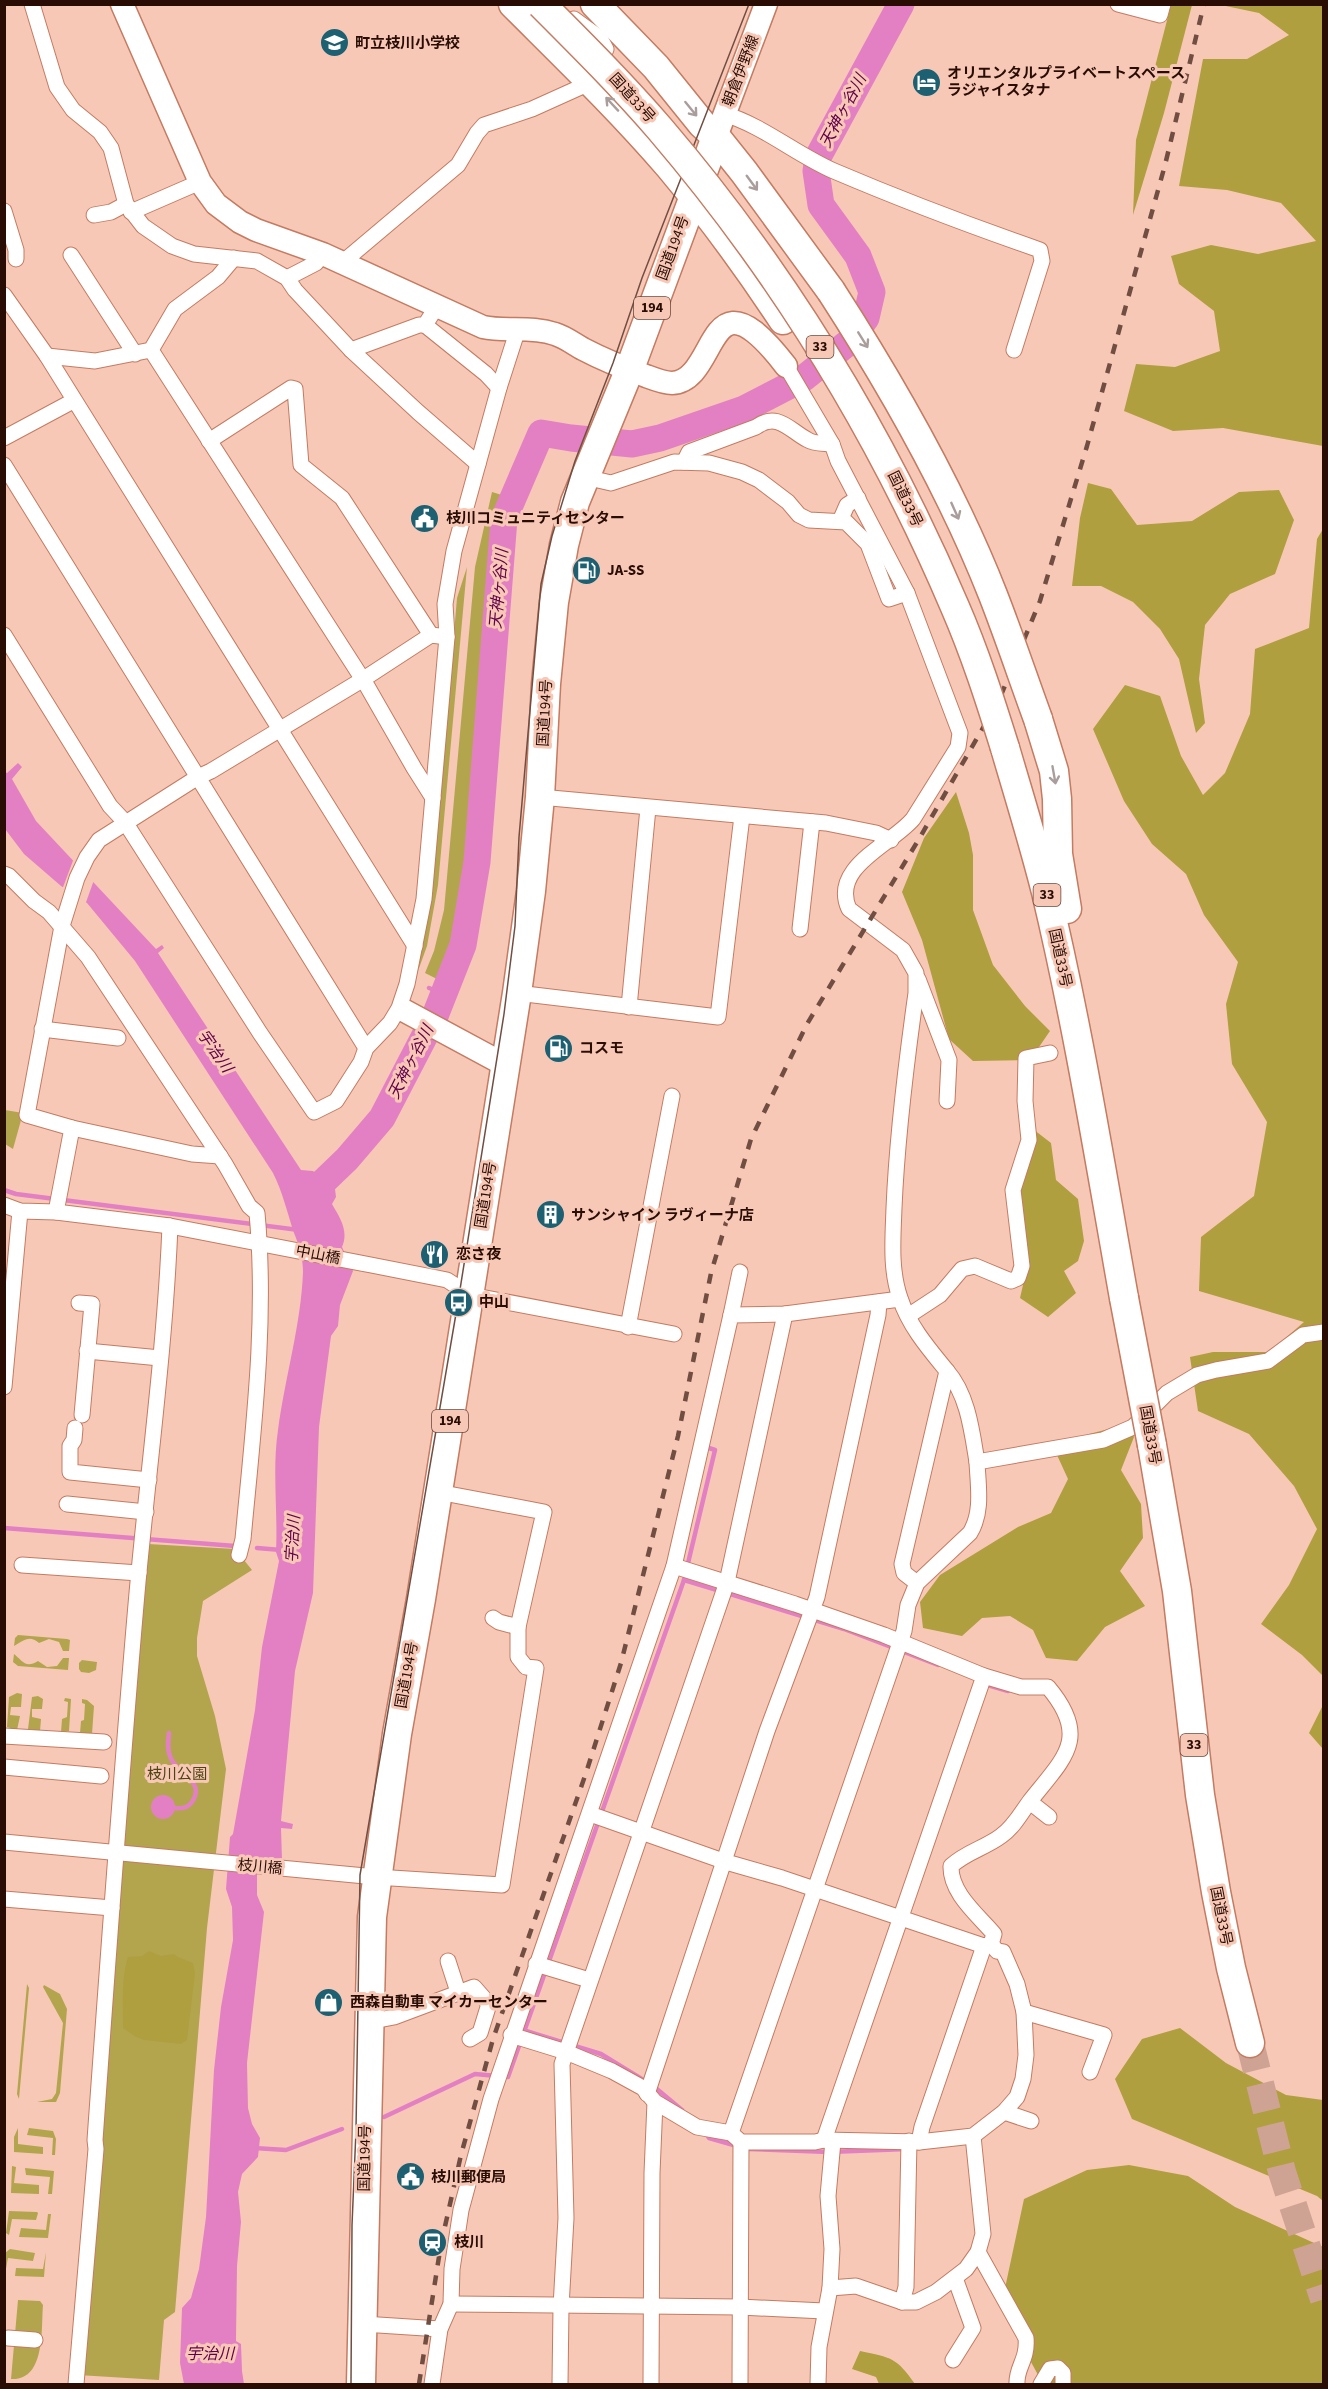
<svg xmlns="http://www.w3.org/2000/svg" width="1328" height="2389" viewBox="0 0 1328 2389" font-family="'Source Sans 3','Noto Sans JP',sans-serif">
<rect width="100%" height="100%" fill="#f8c8b7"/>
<g fill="#b3a54d">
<polygon points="492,492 505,496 505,502 489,583 464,882 455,941 441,981 425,973 434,951 444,910 475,567"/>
<path d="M467 567 438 885 427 946 418 971C439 847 446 722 457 598Z"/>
<polygon points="5,1110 23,1113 13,1149 5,1144"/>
<polygon points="148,1544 235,1549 252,1570 203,1601 197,1638 197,1656 215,1716 226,1769 207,1928 175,2312 164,2320 159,2380 78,2375"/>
<path d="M18 1635 67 1639 70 1640 69 1651H63L59 1642 49 1639 39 1643C29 1634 23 1641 14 1646L15 1638Z"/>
<path d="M14 1654C22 1660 25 1669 38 1661L47 1667 57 1666 63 1658H69L68 1670 18 1666 13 1662Z"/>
<polygon points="82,1660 97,1662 96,1670 89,1673 81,1672 79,1669 79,1663"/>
<polygon points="17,1693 22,1694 21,1707 11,1707 10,1715 20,1716 17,1730 7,1727 9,1697"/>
<polygon points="38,1696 43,1699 42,1709 32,1709 32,1717 41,1719 40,1731 28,1729 32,1697"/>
<polygon points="65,1698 71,1699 69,1731 61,1732 62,1719 67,1717 68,1702 64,1701"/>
<polygon points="82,1699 87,1700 94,1706 92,1734 80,1733 81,1721 84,1720 85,1704 82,1703"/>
<polygon points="27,1984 29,1988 19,2099 17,2094"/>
<polygon points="44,1985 60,1994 67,2009 60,2093 56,2102 37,2102 52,2099 56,2093 63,2023 43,1987"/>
<polygon points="18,2128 18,2144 43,2147 43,2154 14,2152 14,2137"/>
<polygon points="29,2128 53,2131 56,2139 55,2155 52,2155 53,2138 27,2135"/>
<polygon points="12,2166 16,2167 14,2183 39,2185 39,2194 11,2193"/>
<polygon points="25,2168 54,2171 52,2194 48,2194 50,2177 26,2175"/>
<polygon points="9,2211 37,2212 38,2213 36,2220 12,2219 9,2235 6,2233"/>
<polygon points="48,2214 51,2214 48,2238 19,2237 21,2228 46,2230"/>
<polygon points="10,2249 35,2253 33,2261 8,2258 5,2274 5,2253"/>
<polygon points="46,2252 44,2277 15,2276 16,2268 43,2269"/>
<path d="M18 2300 40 2301 43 2305C41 2328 46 2381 11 2379Z"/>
</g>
<g fill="#af9f3f">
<polygon points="1171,5 1192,5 1164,113 1133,215 1136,140"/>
<polygon points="1221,5 1323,5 1323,446 1223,428 1173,431 1124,411 1136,364 1175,367 1220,351 1214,311 1179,284 1171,256 1211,245 1258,254 1316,241 1281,203 1227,190 1179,186 1203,59 1247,59 1289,35 1259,13"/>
<polygon points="1088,483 1111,489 1137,525 1192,521 1239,492 1279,490 1294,520 1275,574 1230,594 1205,625 1199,679 1205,723 1196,733 1179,659 1160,629 1133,602 1101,586 1072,586 1080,518"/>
<polygon points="1323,529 1323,1676 1302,1655 1261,1624 1289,1585 1317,1529 1294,1486 1249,1434 1198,1411 1190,1357 1213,1352 1269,1352 1304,1322 1199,1291 1201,1237 1254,1196 1267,1122 1232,1064 1226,1004 1238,962 1204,915 1186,874 1152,844 1124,801 1093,729 1125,685 1160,696 1181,756 1203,795 1225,773 1250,714 1255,649 1309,628 1317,539"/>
<polygon points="956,792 969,833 973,855 973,910 993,965 1025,1006 1050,1031 1030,1060 973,1061 949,1039 922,940 902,892 924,838"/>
<polygon points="1029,1126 1051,1143 1056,1180 1078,1199 1084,1241 1078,1261 1064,1271 1076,1293 1048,1317 1020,1298 1029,1259 1016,1189"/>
<polygon points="1128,1424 1134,1437 1121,1470 1141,1504 1143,1538 1120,1571 1145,1606 1105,1627 1077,1661 1046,1658 1033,1630 1010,1616 982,1618 962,1636 923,1628 920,1602 940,1575 1018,1527 1051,1513 1068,1479 1057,1455 1089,1434"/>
<polygon points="1323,1705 1323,1749 1309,1733"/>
<path d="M149 1951 161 1956 174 1954 178 1957 193 1963 195 1973 187 2040 181 2044 144 2040 136 2037 123 2028C123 2005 121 1979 128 1957L142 1956Z"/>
<polygon points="1180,2028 1226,2063 1286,2095 1323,2100 1323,2201 1317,2196 1132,2119 1115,2079 1142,2039"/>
<polygon points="1129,2165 1188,2176 1235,2207 1323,2247 1323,2384 1043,2384 1001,2307 1024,2199 1087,2170"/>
<path d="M860 2351C892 2358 896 2357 915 2384H879L876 2377 852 2369Z"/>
</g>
<g fill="#e380c3">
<path d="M18 763 22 767 12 779 36 821 156 949 162 945 164 948 158 953 301 1170 313 1171 335 1189 336 1197 332 1204C340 1218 349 1231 342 1247L353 1271 340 1305 338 1326 331 1336 319 1427 313 1593 295 1671 281 1821 293 1824 292 1829 281 1828 282 1860 257 1873V1895L264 1912 247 2063 248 2108 252 2124 260 2138 258 2157 242 2174 238 2192 241 2222 237 2266 236 2341 241 2344 242 2371 244 2384H184L180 2363 182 2308 191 2298 199 2269 206 2217 214 2070 221 2007 233 1940 232 1907 226 1889 230 1837 233 1834 255 1710 262 1647 279 1561 276 1552C278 1511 272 1470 278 1430 285 1377 301 1325 303 1272 303 1258 299 1245 294 1233 287 1212 283 1193 273 1173L135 961 87 903 61 886 24 854 5 829V772L7 773Z"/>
<circle cx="163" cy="1807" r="12"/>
</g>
<polygon fill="#f8c8b7" points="74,858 94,880 85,905 62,890"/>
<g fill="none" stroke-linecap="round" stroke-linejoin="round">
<g stroke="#e380c3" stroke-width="4.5">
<polyline points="429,988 444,994"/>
<polyline points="4,1190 16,1194 299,1230"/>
<polyline points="4,1528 235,1546"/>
<polyline points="257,1548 281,1550"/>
<polyline points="684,1580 844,1629 938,1665"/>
<polyline points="984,1684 1008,1691"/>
<path d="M169 1733C168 1741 167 1749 170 1756 174 1773 207 1780 192 1802 188 1808 182 1809 175 1808"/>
<polyline points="526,2031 601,2054 645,2081"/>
<polyline points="652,2085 682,2110"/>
<polyline points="384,2117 475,2074 508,2077 684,1580 715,1450 709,1448"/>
<polyline points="705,2132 709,2138 737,2146"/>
<polyline points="253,2148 286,2150 342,2129"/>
<polyline points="748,2149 829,2152 907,2149"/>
</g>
<polyline stroke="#e380c3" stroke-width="27" points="315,1206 322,1183 347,1159 382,1118 435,1016 463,945 477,862 504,519 541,433 571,438 632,444 660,438 744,409 804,378 849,342 866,318 872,292 858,256 821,205 816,171 818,157 901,4"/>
<polyline stroke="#cfa393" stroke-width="28" stroke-dasharray="28 14" stroke-linecap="butt" points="1250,2043 1282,2172 1324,2299"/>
<defs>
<g id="street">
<polyline points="32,4 57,87 73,110 100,132 111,148 126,204 143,226 172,246 194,254 257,261 287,278 295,290 351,350 418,412 478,464"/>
<polyline points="1118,4 1160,15 1163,4"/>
<path d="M724 114C762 125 797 155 834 171 902 200 971 226 1040 250L1042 261 1014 350"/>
<polyline points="4,211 16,250 16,259"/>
<polyline points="131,212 200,182"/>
<polyline points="94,215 111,212 126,204"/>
<polyline points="71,255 135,354"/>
<polyline points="343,262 458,165 477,133 484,125 532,109 583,86 601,61 606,49 600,38 574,19"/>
<polyline points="287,278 316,263 323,254"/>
<polyline points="4,295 47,356 415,946"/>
<polyline points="425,325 486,374 499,388"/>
<polyline points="151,350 367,686 414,768 433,798"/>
<polyline points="351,350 419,325 425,325 437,306"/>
<polyline points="47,356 95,361 151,350 175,309 218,277 234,258"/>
<path d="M786 366 832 444 838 461 907 593 960 733 958 747 913 819C891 845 830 867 849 909L903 950 916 973V993C906 1064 897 1136 894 1208 893 1238 890 1269 900 1298 909 1326 929 1349 947 1371L902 1564 904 1573 917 1583"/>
<polyline points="4,438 73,401"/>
<polyline points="209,441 291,388 295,389 301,465 342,498 431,635"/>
<path d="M684 462 689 452 756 427C778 411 790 431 808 440 814 444 825 443 832 444"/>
<polyline points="4,465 366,1048"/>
<polyline points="585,477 611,483 674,462 709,463 742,472 759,480 788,502 799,515 809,520 846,522 868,544 889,599 907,593"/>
<polyline points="840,521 847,505 858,498"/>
<polyline points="4,635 110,806 125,822 260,1033 314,1112 336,1101 361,1062 366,1048 390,1023 399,1008 407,984 424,899 447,637 445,604 454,551 499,388 518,329"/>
<polyline points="540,797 826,823 876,833 891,840"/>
<path d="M4 874 9 876 34 901 49 912 88 957 225 1164 249 1206 257 1213C267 1322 253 1431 243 1539L239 1555"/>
<polyline points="800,929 812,822"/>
<polyline points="918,979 949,1060 947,1101"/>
<polyline points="517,993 718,1017 742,816"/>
<polyline points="629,1007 648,808"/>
<polyline points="42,1029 118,1038"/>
<polyline points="72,1128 192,1154 220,1156"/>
<polyline points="4,1205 20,1211 56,1212 170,1226 371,1265 447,1280 470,1295 674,1334"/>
<polyline points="56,1212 72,1128 27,1115 62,926 77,878 87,857 99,840 198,777 211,771 362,680 431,635 447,637"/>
<polyline points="79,1303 92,1304 82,1415"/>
<polyline points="731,1315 740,1272"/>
<polyline points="908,1316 940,1295 962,1269 975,1266 1011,1281 1018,1278 1022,1266 1013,1190 1029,1140 1025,1101 1026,1058 1050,1053"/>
<polyline points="628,1327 672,1096"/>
<polyline points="87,1351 160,1358"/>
<path d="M947 1371C968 1395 972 1432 977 1462"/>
<polyline points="4,1387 20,1211"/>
<polyline points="75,1428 74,1440 70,1446 70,1472 149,1480"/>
<polyline points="67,1504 146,1512"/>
<polyline points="22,1565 139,1573"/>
<polyline points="674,1566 795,1604 884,1635 984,1676 824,2140"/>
<polyline points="493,1618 499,1622 518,1627"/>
<path d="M984 1676 1021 1687H1048C1091 1738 1064 1758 1030 1801 1021 1813 1014 1827 1001 1836 985 1848 966 1852 951 1866 950 1893 978 1915 994 1934L991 1944"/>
<polyline points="4,1736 104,1742"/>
<polyline points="4,1767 101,1776"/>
<polyline points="1030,1802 1049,1817"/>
<polyline points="4,1842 376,1877 502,1885 536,1668 526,1667 518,1657 518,1627 544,1512 438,1492"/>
<polyline points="4,1899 112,1908"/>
<polyline points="448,1961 458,1992"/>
<polyline points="536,1964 589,1980"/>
<polyline points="1024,2012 1104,2035 1090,2072"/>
<polyline points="368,2022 394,2017 474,1987 489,2004 480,2033 470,2039"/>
<polyline points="511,2035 566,2052 612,2071 643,2088 655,2102 697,2127 731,2133 741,2142 815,2142 824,2140 919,2142 973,2136 1004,2112 1017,2097 1023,2079 1026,2055 1024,2012 1017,1984 1003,1952 997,1951 991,1944 984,1946 782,1878 726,1862 590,1814"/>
<polyline points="647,2094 767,1731 817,1597 878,1315 879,1302"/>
<polyline points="1004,2112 1031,2121"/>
<path d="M731 2133 904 1631 908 1605 917 1583 970 1533C983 1512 978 1486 977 1462L1103 1440 1133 1427 1167 1393 1197 1375 1216 1370 1268 1361 1303 1335 1324 1332"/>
<polyline points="919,2142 922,2127 984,1946"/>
<path d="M978 2252 1026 2338C1028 2360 1016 2367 1017 2384"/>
<polyline points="830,2288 856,2286 902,2302 916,2302 936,2292 966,2269 978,2252 983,2234 973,2136"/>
<polyline points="902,2302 906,2287 909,2141"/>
<polyline points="451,2304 740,2307 824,2311"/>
<polyline points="363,2324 440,2329"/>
<polyline points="8,2338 35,2340"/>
<polyline points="953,2360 973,2328 955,2278"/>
<path d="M76 2384 96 2149 95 2140C108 1958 121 1776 137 1593 148 1471 165 1349 170 1226"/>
<polyline points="432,2384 440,2329 451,2304 452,2269 461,2210 491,2099 674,1566 731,1315 785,1314 900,1299"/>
<polyline points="560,2384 561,2307 566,2218 562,2064 727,1582 785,1314"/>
<polyline points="651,2384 652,2173 655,2102"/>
<polyline points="740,2384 741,2142"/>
<polyline points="818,2384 819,2347 830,2288 832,2249 828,2196 833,2141"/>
<polyline points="1041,2384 1050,2369 1058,2368 1063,2373 1063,2384"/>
</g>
<g id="secondary">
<path d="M122 4 200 182 216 204 240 222 256 230 323 254 483 327C507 332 531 326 555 334 565 337 574 344 583 349 604 360 624 368 646 376 654 379 664 383 672 383 720 381 705 261 786 366"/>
<polyline points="716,137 766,4"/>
<polyline points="405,1011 507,1066"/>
</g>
<g id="highway">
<path d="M513 4C566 57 620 109 669 166 710 215 748 267 783 320"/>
<polyline points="595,4 656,67 702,124 716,137 744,172 831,291"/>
<polyline points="1038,719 1054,771 1057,799 1058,854 1067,909"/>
<path d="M1005 748C1019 796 1034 844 1046 892 1078 1026 1100 1163 1124 1298"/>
<polyline points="1152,1445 1177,1591 1200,1795 1216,1892 1231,1968 1250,2043"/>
<polyline points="361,2384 372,1917 397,1734 421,1599 517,993 531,891 540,797 546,684 554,602 564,545 575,502 629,371 716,137"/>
</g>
</defs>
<use href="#street" stroke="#c47b61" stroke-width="17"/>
<use href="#secondary" stroke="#c47b61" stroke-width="25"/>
<use href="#highway" stroke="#c47b61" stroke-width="31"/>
<use href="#street" stroke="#fff" stroke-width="15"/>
<use href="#secondary" stroke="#fff" stroke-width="22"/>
<use href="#highway" stroke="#fff" stroke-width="28"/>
<polyline stroke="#714e42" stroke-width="1.5" points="351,2384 352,2225 356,2130 360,1875 458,1302 504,1014 515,926 519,837 541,584 552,536 575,461 613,363 642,278 749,4"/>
<polyline stroke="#714e42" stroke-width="4.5" stroke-dasharray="10 10" stroke-linecap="butt" points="419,2384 441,2244 461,2155 493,2039 586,1773 621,1663 678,1436 711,1273 751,1139 807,1024 919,839 999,700 1040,601 1087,446 1165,165 1204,4"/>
<defs>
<g id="highway-bridge">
<path d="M541 4C582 45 623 86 660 129 783 273 881 433 955 607 975 653 990 700 1005 748"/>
<path d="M831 291C893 387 951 488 993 595 1009 636 1023 678 1038 719"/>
<polyline points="1124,1298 1152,1445"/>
</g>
</defs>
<use href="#highway-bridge" stroke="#c47b61" stroke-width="31" stroke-linecap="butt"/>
<use href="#highway-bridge" stroke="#fff" stroke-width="28"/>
</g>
<defs><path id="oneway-shaft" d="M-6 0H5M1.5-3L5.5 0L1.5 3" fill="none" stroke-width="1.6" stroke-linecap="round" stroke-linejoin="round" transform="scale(1.5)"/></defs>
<g stroke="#a99e9b">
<use href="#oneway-shaft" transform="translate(612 104) rotate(-133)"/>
<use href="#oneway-shaft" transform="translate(691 109) rotate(51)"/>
<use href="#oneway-shaft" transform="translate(752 183) rotate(54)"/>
<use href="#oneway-shaft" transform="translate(863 340) rotate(58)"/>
<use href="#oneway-shaft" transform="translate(955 511) rotate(66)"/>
<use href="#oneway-shaft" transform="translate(1054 775) rotate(80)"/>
</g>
<defs>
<symbol id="school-disc" viewBox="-11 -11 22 22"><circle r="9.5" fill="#1c6072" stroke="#f8c8b7"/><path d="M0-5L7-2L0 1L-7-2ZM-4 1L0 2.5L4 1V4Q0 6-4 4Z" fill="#fff"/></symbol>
<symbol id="hotel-disc" viewBox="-11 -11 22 22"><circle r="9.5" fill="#1c6072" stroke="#f8c8b7"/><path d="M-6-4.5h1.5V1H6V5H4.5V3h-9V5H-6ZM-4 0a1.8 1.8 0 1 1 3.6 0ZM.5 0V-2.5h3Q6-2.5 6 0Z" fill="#fff"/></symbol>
<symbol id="civic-disc" viewBox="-11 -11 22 22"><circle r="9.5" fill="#1c6072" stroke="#f8c8b7"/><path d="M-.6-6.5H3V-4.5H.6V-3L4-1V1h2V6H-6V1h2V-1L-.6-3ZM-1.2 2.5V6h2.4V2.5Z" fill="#fff"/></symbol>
<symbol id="fuel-disc" viewBox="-11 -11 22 22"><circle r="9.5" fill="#1c6072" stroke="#f8c8b7"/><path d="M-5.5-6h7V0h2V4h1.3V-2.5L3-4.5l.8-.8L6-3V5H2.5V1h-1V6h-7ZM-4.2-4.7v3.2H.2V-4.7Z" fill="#fff"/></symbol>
<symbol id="building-disc" viewBox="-11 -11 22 22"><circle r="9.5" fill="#1c6072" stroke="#f8c8b7"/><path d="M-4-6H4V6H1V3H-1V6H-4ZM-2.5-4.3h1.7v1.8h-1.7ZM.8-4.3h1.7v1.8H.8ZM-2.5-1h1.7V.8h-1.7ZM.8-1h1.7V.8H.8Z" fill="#fff"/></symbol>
<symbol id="restaurant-disc" viewBox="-11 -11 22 22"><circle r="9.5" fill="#1c6072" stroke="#f8c8b7"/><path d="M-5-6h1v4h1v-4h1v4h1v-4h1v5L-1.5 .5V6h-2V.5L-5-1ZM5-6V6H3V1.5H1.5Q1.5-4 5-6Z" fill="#fff"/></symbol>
<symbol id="bus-disc" viewBox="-11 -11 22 22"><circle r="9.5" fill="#1c6072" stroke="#f8c8b7"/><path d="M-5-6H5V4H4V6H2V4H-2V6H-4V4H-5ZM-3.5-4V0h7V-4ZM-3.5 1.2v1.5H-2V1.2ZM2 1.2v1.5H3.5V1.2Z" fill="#fff"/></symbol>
<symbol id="shop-disc" viewBox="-11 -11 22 22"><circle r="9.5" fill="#1c6072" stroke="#f8c8b7"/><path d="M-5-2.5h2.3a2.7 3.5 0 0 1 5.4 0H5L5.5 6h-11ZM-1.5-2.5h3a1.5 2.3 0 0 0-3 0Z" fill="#fff"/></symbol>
<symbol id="station-disc" viewBox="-11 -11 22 22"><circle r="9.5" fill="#1c6072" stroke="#f8c8b7"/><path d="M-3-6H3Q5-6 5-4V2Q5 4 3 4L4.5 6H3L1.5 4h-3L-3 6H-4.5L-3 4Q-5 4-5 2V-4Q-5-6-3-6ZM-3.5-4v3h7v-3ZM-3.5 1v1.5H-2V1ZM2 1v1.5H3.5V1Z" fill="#fff"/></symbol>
</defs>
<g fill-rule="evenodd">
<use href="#school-disc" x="318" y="26" width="33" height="33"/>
<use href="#hotel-disc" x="910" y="66" width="33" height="33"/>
<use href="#civic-disc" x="408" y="502" width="33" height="33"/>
<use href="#fuel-disc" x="570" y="554" width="33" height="33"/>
<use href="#fuel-disc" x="542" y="1032" width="33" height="33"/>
<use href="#building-disc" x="534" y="1198" width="33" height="33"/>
<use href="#restaurant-disc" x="418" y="1238" width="33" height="33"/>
<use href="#bus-disc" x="442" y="1286" width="33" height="33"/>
<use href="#shop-disc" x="312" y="1986" width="33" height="33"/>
<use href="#civic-disc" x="394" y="2160" width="33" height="33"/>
<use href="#station-disc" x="416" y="2226" width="33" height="33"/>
</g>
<g text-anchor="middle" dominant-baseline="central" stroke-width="6" stroke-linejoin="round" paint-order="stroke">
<g fill="#f8c8b7" stroke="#67453a" stroke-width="1.5">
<rect x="634" y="297" width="36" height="22" rx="4.5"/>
<rect x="806.5" y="336" width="27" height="22" rx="4.5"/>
<rect x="1033.5" y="884" width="27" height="22" rx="4.5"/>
<rect x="432" y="1410" width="36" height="22" rx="4.5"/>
<rect x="1180.5" y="1734" width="27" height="22" rx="4.5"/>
</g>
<g font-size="14" font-weight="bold" fill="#290d04">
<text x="652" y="308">194</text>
<text x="820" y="347">33</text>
<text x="1047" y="895">33</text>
<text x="450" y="1421">194</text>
<text x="1194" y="1745">33</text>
</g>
<g font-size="15" font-weight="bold" fill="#290d04" stroke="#f8c8b7" text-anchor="start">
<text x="355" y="43">町立枝川小学校</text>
<text x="947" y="73">オリエンタルプライベートスペース<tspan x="947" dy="17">ラジャイスタナ</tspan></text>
<text x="446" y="518">枝川コミュニティセンター</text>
<text x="607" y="570">JA-SS</text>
<text x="579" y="1048">コスモ</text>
<text x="571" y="1215">サンシャイン ラヴィーナ店</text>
<text x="456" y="1254">恋さ夜</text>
<text x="479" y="1302">中山</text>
<text x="350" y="2002">西森自動車 マイカーセンター</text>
<text x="431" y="2177">枝川郵便局</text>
<text x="454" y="2242">枝川</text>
</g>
<g font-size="15" fill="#290d04" stroke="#f8c8b7">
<text transform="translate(741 71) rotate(-69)">朝倉伊野線</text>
<text transform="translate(632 98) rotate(48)">国道33号</text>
<text transform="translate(673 248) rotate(-70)">国道194号</text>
<text transform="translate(905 499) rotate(64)">国道33号</text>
<text transform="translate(545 713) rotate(-87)">国道194号</text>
<text transform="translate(1060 958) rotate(78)">国道33号</text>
<text transform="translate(486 1195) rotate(-81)">国道194号</text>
<text transform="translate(318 1255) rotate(11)">中山橋</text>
<text transform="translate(1150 1435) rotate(80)">国道33号</text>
<text transform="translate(407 1675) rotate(-80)">国道194号</text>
<text transform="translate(260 1867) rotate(5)">枝川橋</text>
<text transform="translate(1221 1916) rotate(79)">国道33号</text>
<text transform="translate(365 2158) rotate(-89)">国道194号</text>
</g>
<g font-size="15" fill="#4d4511" stroke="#f8c8b7">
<text x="177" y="1774">枝川公園</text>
</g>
<g font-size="16" font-style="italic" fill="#5e004a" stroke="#f8c8b7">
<text transform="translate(843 111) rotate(-62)">天神ヶ谷川</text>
<text transform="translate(499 589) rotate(-85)">天神ヶ谷川</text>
<text transform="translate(215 1051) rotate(55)">宇治川</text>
<text transform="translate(411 1062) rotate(-63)">天神ヶ谷川</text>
<text transform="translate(293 1539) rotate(-87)">宇治川</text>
<text x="210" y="2354">宇治川</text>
</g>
</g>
<rect width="1328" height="2389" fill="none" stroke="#290d04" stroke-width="12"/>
</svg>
